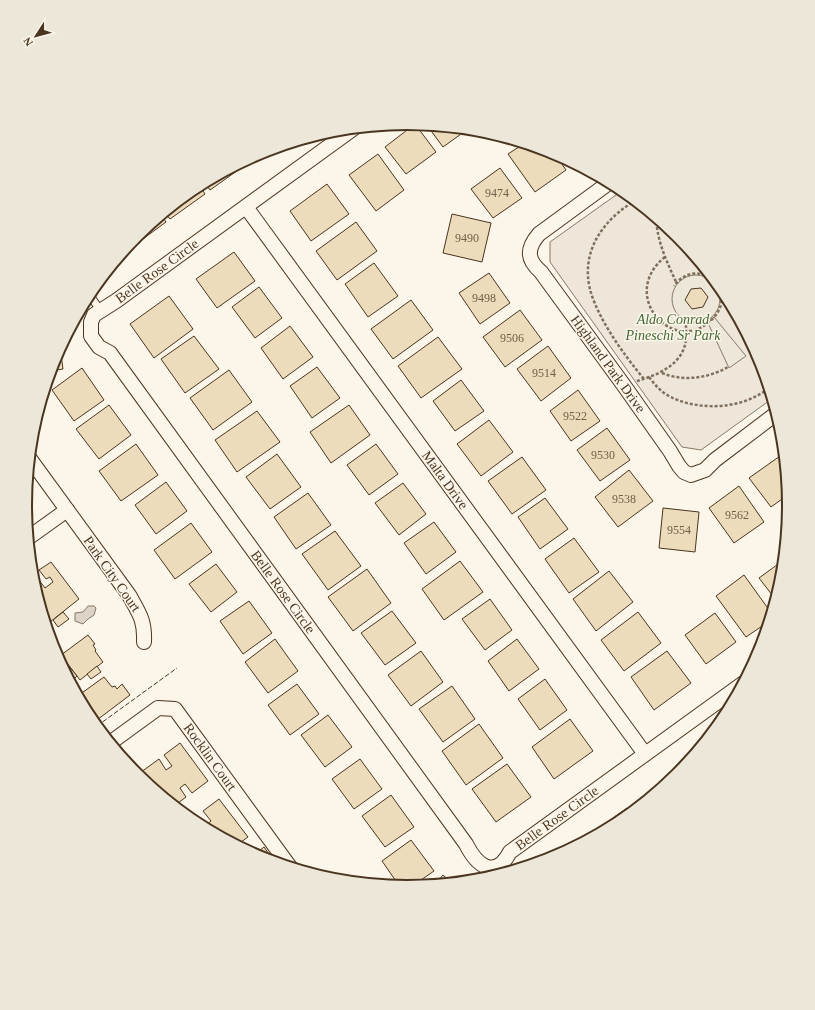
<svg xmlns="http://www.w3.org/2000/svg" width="815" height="1010" viewBox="0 0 815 1010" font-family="'Times New Roman',serif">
<rect width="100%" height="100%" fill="#fbf6e9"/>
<polygon fill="#ede6d9" stroke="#887966" points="623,190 678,235 726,293 761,359 773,398 701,450 682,447 550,262 550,242"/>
<g fill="#ede7d9" stroke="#887966">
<circle cx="696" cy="299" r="24"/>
<polygon points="714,317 746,356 729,368 708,323"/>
</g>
<polygon fill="#dcd4c6" stroke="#887966" points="88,606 94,606 96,608 94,615 88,619 83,624 75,621 75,613 83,612"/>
<g fill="#ecdcbc" stroke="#4a3520">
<polygon points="415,124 436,152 406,174 385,147"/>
<polygon points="426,124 468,129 443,147"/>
<polygon points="525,143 553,151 566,170 535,192 508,154"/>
<polygon points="378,154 404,190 376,211 349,175"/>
<polygon points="246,160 248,163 210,190 204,182"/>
<polygon points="500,168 522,198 493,218 471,189"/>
<polygon points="327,184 349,214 311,241 290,211"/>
<polygon points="199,185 205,194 170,219 164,212"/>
<polygon points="452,214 491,223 482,262 443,253"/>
<polygon points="161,215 166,222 132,247 129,244 137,234"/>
<polygon points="356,222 377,251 337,280 316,251"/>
<polygon points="234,252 255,281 217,308 196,279"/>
<polygon points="374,263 398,296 368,317 345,284"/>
<polygon points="489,273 510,303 480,324 459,293"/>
<polygon points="259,287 282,318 255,338 232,307"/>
<polygon points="701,288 708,297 703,307 692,309 685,300 691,289"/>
<polygon points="169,296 193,329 154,358 130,324"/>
<polygon points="411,300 433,330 393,359 371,329"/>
<polygon points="520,310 542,340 505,367 483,337"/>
<polygon points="290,326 313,357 283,379 261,348"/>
<polygon points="194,336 219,369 185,393 161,359"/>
<polygon points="438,337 462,369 421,398 398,366"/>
<polygon points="548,346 571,378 541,401 517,369"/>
<polygon points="60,347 63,369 51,371 54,358"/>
<polygon points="317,367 340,398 312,418 290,386"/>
<polygon points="82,368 104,400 74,421 52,390"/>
<polygon points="229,370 252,402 213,430 190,398"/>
<polygon points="461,380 484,411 455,431 433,401"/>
<polygon points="578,390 600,421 571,441 550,411"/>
<polygon points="109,405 131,435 99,459 76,429"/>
<polygon points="349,405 370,435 331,463 310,432"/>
<polygon points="257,411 280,442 237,472 215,440"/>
<polygon points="489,420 513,452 481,476 457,444"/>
<polygon points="607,428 630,460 600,481 577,450"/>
<polygon points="136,444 158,475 121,501 99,471"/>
<polygon points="376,444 398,474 369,495 347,465"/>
<polygon points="277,454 301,487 270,509 246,477"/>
<polygon points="780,456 786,464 789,494 771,507 749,478"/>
<polygon points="522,457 546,490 512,514 488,481"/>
<polygon points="629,470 653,501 618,527 595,497"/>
<polygon points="166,482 187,511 156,534 135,505"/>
<polygon points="403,483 426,514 399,535 375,503"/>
<polygon points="739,486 764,522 734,543 709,508"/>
<polygon points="308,493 331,525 296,549 274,517"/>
<polygon points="545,498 568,529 540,549 518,517"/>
<polygon points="663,508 699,512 695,552 659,548"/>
<polygon points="434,522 456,552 426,574 404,543"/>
<polygon points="191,523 212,552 175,579 154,550"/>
<polygon points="335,531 361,566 328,590 302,554"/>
<polygon points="574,538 599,572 569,593 545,559"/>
<polygon points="785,559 783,580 776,600 759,578"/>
<polygon points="460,561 483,592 444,620 422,589"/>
<polygon points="51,562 79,599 50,622 42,610 34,584 39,580 45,588 53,582 50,577 46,579 39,570"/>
<polygon points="216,564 237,592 211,612 189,584"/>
<polygon points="367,569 391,603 353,631 328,597"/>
<polygon points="609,571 633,602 596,631 573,599"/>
<polygon points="744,575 772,614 771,620 746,637 716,596"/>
<polygon points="490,599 512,630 485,650 462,619"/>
<polygon points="249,601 272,633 243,654 220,621"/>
<polygon points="392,611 416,643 385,665 361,633"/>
<polygon points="63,612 69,619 58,627 53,620"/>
<polygon points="638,612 661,643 624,671 601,640"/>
<polygon points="715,613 736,642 706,664 685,635"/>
<polygon points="88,635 95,644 93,645 96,650 95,651 103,662 80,680 61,655"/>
<polygon points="275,639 298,671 268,693 245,662"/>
<polygon points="517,639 539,669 509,691 488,661"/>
<polygon points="421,651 443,682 411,706 388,675"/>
<polygon points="667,651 691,683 654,710 631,677"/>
<polygon points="64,660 77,676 72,681 60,662"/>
<polygon points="97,666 101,672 91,679 87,674"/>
<polygon points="104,677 112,687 115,686 117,689 122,684 130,695 97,720 79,695"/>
<polygon points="545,679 567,710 540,730 518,699"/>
<polygon points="297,684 319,714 290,735 268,705"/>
<polygon points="452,686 475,719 443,742 419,709"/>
<polygon points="81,698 93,715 90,718 80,699"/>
<polygon points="328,715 352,747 325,767 301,735"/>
<polygon points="570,719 593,751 554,779 532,747"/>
<polygon points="479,724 503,758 466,785 442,751"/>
<polygon points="180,743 208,781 192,793 185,784 180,788 186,797 174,806 137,775 159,759 166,770 172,766 164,755"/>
<polygon points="360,759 382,789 354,809 332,779"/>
<polygon points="507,764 531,797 496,822 472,789"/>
<polygon points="667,779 670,782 641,806 637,801"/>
<polygon points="391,795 414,827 385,847 362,816"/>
<polygon points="219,799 248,837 237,845 191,820 197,815 205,826 211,821 203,811"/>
<polygon points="627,808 631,814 620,823 599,834 596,830"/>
<polygon points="590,835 592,838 563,853"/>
<polygon points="411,840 434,871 411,887 400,887 382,861"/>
<polygon points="264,847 275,863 254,855"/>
<polygon points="443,875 452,883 434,885"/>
</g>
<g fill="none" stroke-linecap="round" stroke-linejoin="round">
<defs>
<polyline id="service" points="89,294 100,310"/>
<g id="minor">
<path d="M354 128 116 301 94 315 91 322V336L99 347 110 353 466 844C477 866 495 880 510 852L745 682"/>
<path d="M610 182 539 234C526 249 527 260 541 272L625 387 670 451 679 466 684 472 691 475 705 470 715 460 777 413"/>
<polyline points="246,207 645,754"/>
<path d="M30 459 129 595C139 613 145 620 144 642"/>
<polyline points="28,538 67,510"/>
<polyline points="110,743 158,708 175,709 290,867"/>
</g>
</defs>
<use href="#service" stroke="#4a3520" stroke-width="9"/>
<use href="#minor" stroke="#4a3520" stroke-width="16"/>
<g stroke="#7f6f5c" stroke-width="2.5" stroke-dasharray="3 2" stroke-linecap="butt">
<path d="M636 200C609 216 586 242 588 276 589 308 624 355 644 379"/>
<path d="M656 217C657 242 667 262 677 284"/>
<path d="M665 257C616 296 677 361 715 316 738 288 696 255 674 286"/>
<path d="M662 373C683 382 709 378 728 367"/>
<path d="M649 377C655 385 661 392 669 396 691 408 722 409 745 401 754 398 762 393 770 388"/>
<path d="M637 381C658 375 684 364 686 339 686 333 686 326 686 320"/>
</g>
<use href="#service" stroke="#fbf6e9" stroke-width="7"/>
<use href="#minor" stroke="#fbf6e9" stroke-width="14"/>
<polyline stroke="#4a3520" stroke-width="1" stroke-dasharray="5 2" stroke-linecap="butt" points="97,726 177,668"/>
</g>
<g text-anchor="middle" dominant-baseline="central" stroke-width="3" stroke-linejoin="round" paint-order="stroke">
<g font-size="12" fill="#725f47">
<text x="497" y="193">9474</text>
<text x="467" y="238">9490</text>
<text x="484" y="298">9498</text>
<text x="512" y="338">9506</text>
<text x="544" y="373">9514</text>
<text x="575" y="416">9522</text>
<text x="603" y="455">9530</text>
<text x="624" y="499">9538</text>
<text x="737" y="515">9562</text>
<text x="679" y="530">9554</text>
</g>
<g font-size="14" fill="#4a3520" stroke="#fbf6e9">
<text transform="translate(157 271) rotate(-36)">Belle Rose Circle</text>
<text transform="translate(608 364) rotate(54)">Highland Park Drive</text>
<text transform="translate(445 480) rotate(54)">Malta Drive</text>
<text transform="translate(112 574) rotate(55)">Park City Court</text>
<text transform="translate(283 592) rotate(54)">Belle Rose Circle</text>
<text transform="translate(210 757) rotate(54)">Rocklin Court</text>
<text transform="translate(557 818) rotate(-36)">Belle Rose Circle</text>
</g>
<g font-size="14" font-style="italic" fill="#436837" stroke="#fbf6e9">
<text x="673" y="319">Aldo Conrad<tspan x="673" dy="16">Pineschi Sr Park</tspan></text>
</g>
</g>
<path d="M0 0H815V1010H0ZM32 505a375 375 0 1 1 750 0a375 375 0 1 1-750 0Z" fill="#ede7d9" fill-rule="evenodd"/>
<path fill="none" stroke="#4a3520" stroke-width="2" d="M32 505a375 375 0 1 1 750 0a375 375 0 1 1-750 0Z"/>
<g transform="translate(36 36) rotate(234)" stroke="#fbf6e9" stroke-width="3" paint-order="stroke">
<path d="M0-3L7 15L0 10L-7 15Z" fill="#4a3520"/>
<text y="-6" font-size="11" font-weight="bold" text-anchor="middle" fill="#4a3520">N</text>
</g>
</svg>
